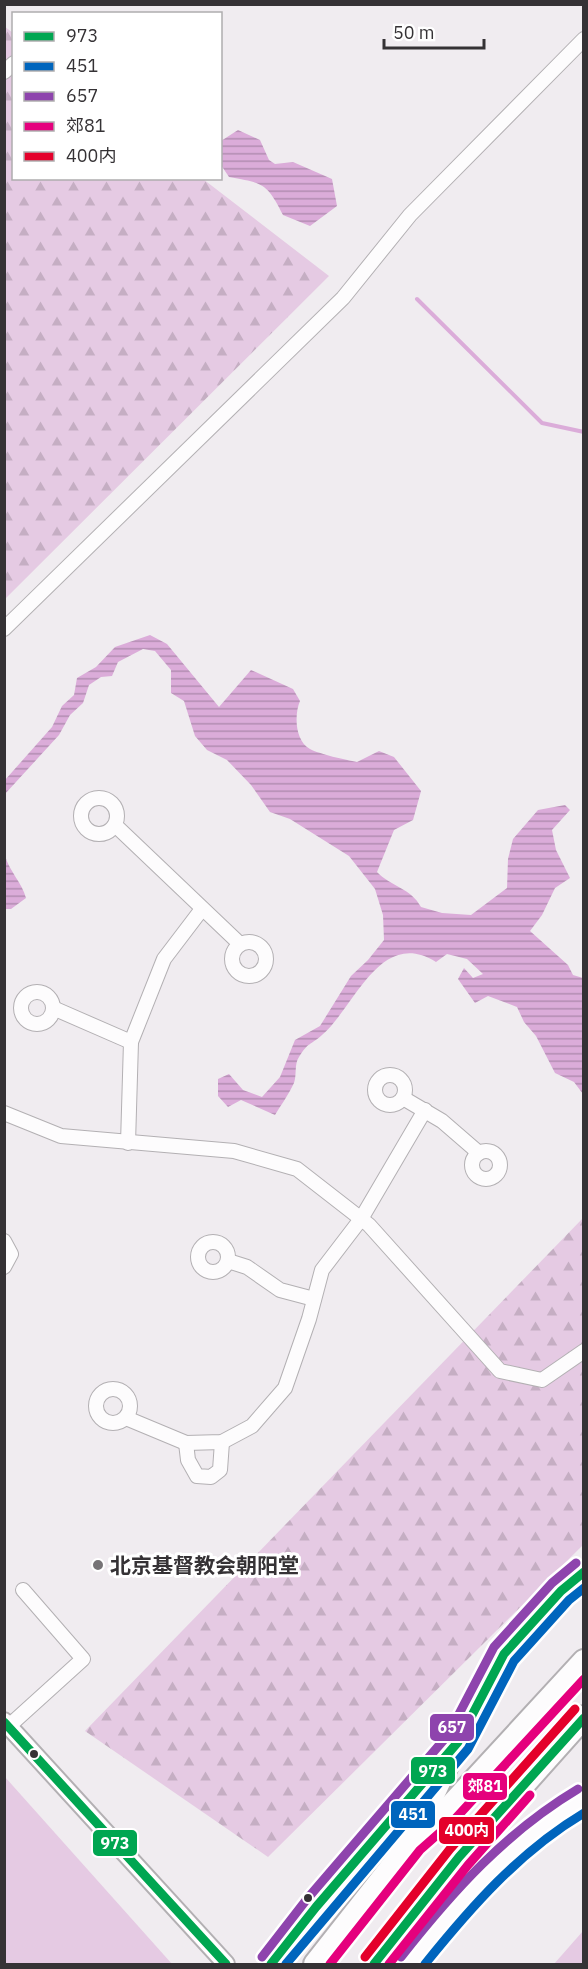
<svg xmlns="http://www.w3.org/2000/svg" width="588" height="1969" viewBox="0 0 588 1969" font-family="'IBM Plex Sans','Noto Sans SC',sans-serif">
<defs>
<pattern id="forest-firs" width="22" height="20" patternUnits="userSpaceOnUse" patternTransform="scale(1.5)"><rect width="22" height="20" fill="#e5cae3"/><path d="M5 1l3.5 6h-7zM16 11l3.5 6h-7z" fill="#c5aec3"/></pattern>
<pattern id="water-rules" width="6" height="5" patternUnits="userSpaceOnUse" patternTransform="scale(1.5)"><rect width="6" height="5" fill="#dbacd9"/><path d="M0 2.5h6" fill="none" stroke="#b28db1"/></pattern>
</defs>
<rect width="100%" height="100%" fill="#f0ecf0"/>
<g fill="url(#forest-firs)">
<polygon points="4,26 13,33 14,178 203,179 329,276 5,599"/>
<polygon points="583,1218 583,1545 268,1857 85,1731"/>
</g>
<g fill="#e5cae3">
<polygon points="4,1777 5,1777 172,1964 5,1964"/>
<polygon points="583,1931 583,1964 554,1964"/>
</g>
<g fill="url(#water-rules)">
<path d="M238 130 260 140 269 160 275 164 293 162 332 179 337 206 310 226 283 215C267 183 263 183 229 177L221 165V141Z"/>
<path d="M150 635 167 644 219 707 251 670 293 689 300 701C294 715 295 741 310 749 319 754 346 760 357 762L379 751 394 757 421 791 413 820 394 830 377 872C390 886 411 888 421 907L442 913 471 915 507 888 508 859 513 839 538 810 565 805 570 810 552 830 556 850 570 878 555 888 542 915 530 931 568 965 573 975 583 978V1094L574 1082 555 1073 536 1036 524 1022 517 1007 488 996 475 1003 458 979 464 968 473 978 483 974 467 959 447 954 436 962C380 927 355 1007 322 1035 311 1045 308 1042 299 1057 294 1064 297 1075 294 1083 289 1094 281 1105 275 1115L241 1100 228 1107 218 1096V1079L229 1074 243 1090 262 1097 280 1077 295 1040 320 1026 351 976 368 960 384 940 383 915 375 889 349 856 290 819 270 812 251 785 227 760 207 750 195 736 184 701 171 693V670L155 651 143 649 118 662 112 676 101 677 89 685 83 703 70 715 59 735 5 794V780L52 727 62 706 74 695 77 678 96 667 115 647Z"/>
<path d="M5 856C10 872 22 883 26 898L11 909H5Z"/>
</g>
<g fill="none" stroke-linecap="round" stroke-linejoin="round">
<polyline stroke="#dbacd9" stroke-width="4" points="417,299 542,423 584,432"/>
<defs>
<g id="minor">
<polyline points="4,72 14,63"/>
<polyline points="4,629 343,298 410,215 584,39"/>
<circle cx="99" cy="816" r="18"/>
<polyline points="115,825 240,944"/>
<circle cx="249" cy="959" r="17"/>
<circle cx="37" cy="1008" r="16"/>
<polyline points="53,1008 131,1042"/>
<circle cx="390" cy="1090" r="15"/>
<polyline points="403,1098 442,1121 479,1153"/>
<polyline points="4,1113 61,1136 234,1151 297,1169 369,1225 500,1371 542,1380 584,1351"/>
<polyline points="128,1143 131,1042 164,959 202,909"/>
<circle cx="486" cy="1165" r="14"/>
<polyline points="4,1241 11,1254 4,1267"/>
<circle cx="213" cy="1257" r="15"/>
<polyline points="228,1261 247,1267 280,1290 314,1299"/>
<circle cx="113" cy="1406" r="17"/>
<polyline points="126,1418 186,1443 222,1442 252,1426 285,1388 309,1319 322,1270 361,1219 425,1110"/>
<polyline points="186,1443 188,1460 197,1476 211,1477 220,1470 222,1442"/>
<polyline points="9,1726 83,1659 23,1590"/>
</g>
<g id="tertiary">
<polyline points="4,1721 226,1964"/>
<polyline points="271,1964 316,1907 458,1742 504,1654 561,1591 584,1572"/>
<path d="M410 1964C459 1902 513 1837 584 1799"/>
</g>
<g id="trunk">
<polyline points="415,1833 458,1742"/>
<polyline points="315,1964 411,1842 445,1812 584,1661"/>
<polyline points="374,1964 459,1857 584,1717"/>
</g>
</defs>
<use href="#minor" stroke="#b3b0b3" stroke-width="16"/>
<use href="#tertiary" stroke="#b3b0b3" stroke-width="20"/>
<use href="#trunk" stroke="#b3b0b3" stroke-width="26"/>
<use href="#minor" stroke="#fdfcfd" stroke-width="14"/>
<use href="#tertiary" stroke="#fdfcfd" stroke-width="16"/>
<use href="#trunk" stroke="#fdfcfd" stroke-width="22"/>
<defs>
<g id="bus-1">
<polyline points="4,1722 226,1964"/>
<polyline points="271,1964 316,1907 458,1742 504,1654 561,1591 584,1572"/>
<polyline points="374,1964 459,1857 584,1718"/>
</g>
<g id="bus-2">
<polyline points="286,1964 468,1749 514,1661 569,1600 584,1588"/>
<path d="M425 1964C471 1907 519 1852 584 1813"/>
</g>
<g id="bus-3">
<polyline points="262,1957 307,1899 448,1735 494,1647 552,1583 576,1563"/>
<path d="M401 1957C453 1891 506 1832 578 1789"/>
</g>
<g id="bus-4">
<polyline points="330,1964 420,1850 454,1820 584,1679"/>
<polyline points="389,1964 468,1865 530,1795"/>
</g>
<polyline id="bus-5" points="365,1957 450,1849 575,1709"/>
</defs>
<use href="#bus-1" stroke="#fff" stroke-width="14"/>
<use href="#bus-2" stroke="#fff" stroke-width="14"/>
<use href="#bus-3" stroke="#fff" stroke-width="14"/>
<use href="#bus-4" stroke="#fff" stroke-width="14"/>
<use href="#bus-5" stroke="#fff" stroke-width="14"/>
<use href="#bus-1" stroke="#00a651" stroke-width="9"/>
<use href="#bus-2" stroke="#0065bd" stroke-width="9"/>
<use href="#bus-3" stroke="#8e44ad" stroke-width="9"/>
<use href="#bus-4" stroke="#e5007d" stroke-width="9"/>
<use href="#bus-5" stroke="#e4002b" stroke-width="9"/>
</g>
<circle fill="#767376" stroke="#fff" stroke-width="2" cx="98" cy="1565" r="6"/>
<g fill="#353235" stroke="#fff" stroke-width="2">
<circle cx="34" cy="1754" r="5"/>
<circle cx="308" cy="1898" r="5"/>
</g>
<g text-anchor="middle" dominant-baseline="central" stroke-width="6" stroke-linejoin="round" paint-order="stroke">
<g font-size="21" font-weight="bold" fill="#353235" stroke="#fff" text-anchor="start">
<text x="110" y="1565">北京基督教会朝阳堂</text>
</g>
</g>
<g stroke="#fff" stroke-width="2">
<rect x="429" y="1713" width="46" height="29" rx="6" fill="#8e44ad"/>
<rect x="410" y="1756" width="46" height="29" rx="6" fill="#00a651"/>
<rect x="462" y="1772" width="46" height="29" rx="6" fill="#e5007d"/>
<rect x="390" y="1800" width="46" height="29" rx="6" fill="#0065bd"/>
<rect x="438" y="1816" width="57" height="29" rx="6" fill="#e4002b"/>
<rect x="92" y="1829" width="46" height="28" rx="6" fill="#00a651"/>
</g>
<g font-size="16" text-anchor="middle" font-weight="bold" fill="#fff">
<text x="452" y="1733">657</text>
<text x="433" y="1777">973</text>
<text x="485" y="1792">郊81</text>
<text x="413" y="1820">451</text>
<text x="467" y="1836">400内</text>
<text x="115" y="1849">973</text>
</g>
<rect width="588" height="1969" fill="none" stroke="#353235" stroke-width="12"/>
<rect x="12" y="12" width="210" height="168" fill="#ffffff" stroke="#aeadae" stroke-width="1.5"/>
<rect x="24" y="32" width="30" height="9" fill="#00a651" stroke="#aeadae" stroke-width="1.5"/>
<text x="66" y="42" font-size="18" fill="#353235">973</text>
<rect x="24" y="62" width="30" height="9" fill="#0065bd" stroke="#aeadae" stroke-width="1.5"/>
<text x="66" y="72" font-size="18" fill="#353235">451</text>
<rect x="24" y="92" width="30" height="9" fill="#8e44ad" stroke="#aeadae" stroke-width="1.5"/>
<text x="66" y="102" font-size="18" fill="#353235">657</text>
<rect x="24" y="122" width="30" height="9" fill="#e5007d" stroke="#aeadae" stroke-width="1.5"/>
<text x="66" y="132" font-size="18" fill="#353235">郊81</text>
<rect x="24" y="152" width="30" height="9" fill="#e4002b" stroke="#aeadae" stroke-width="1.5"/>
<text x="66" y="162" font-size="18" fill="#353235">400内</text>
<path d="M384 39v9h100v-9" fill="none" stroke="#353235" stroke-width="3"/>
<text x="393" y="39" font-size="18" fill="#353235" stroke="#ffffff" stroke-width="4.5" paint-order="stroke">50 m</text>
</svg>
